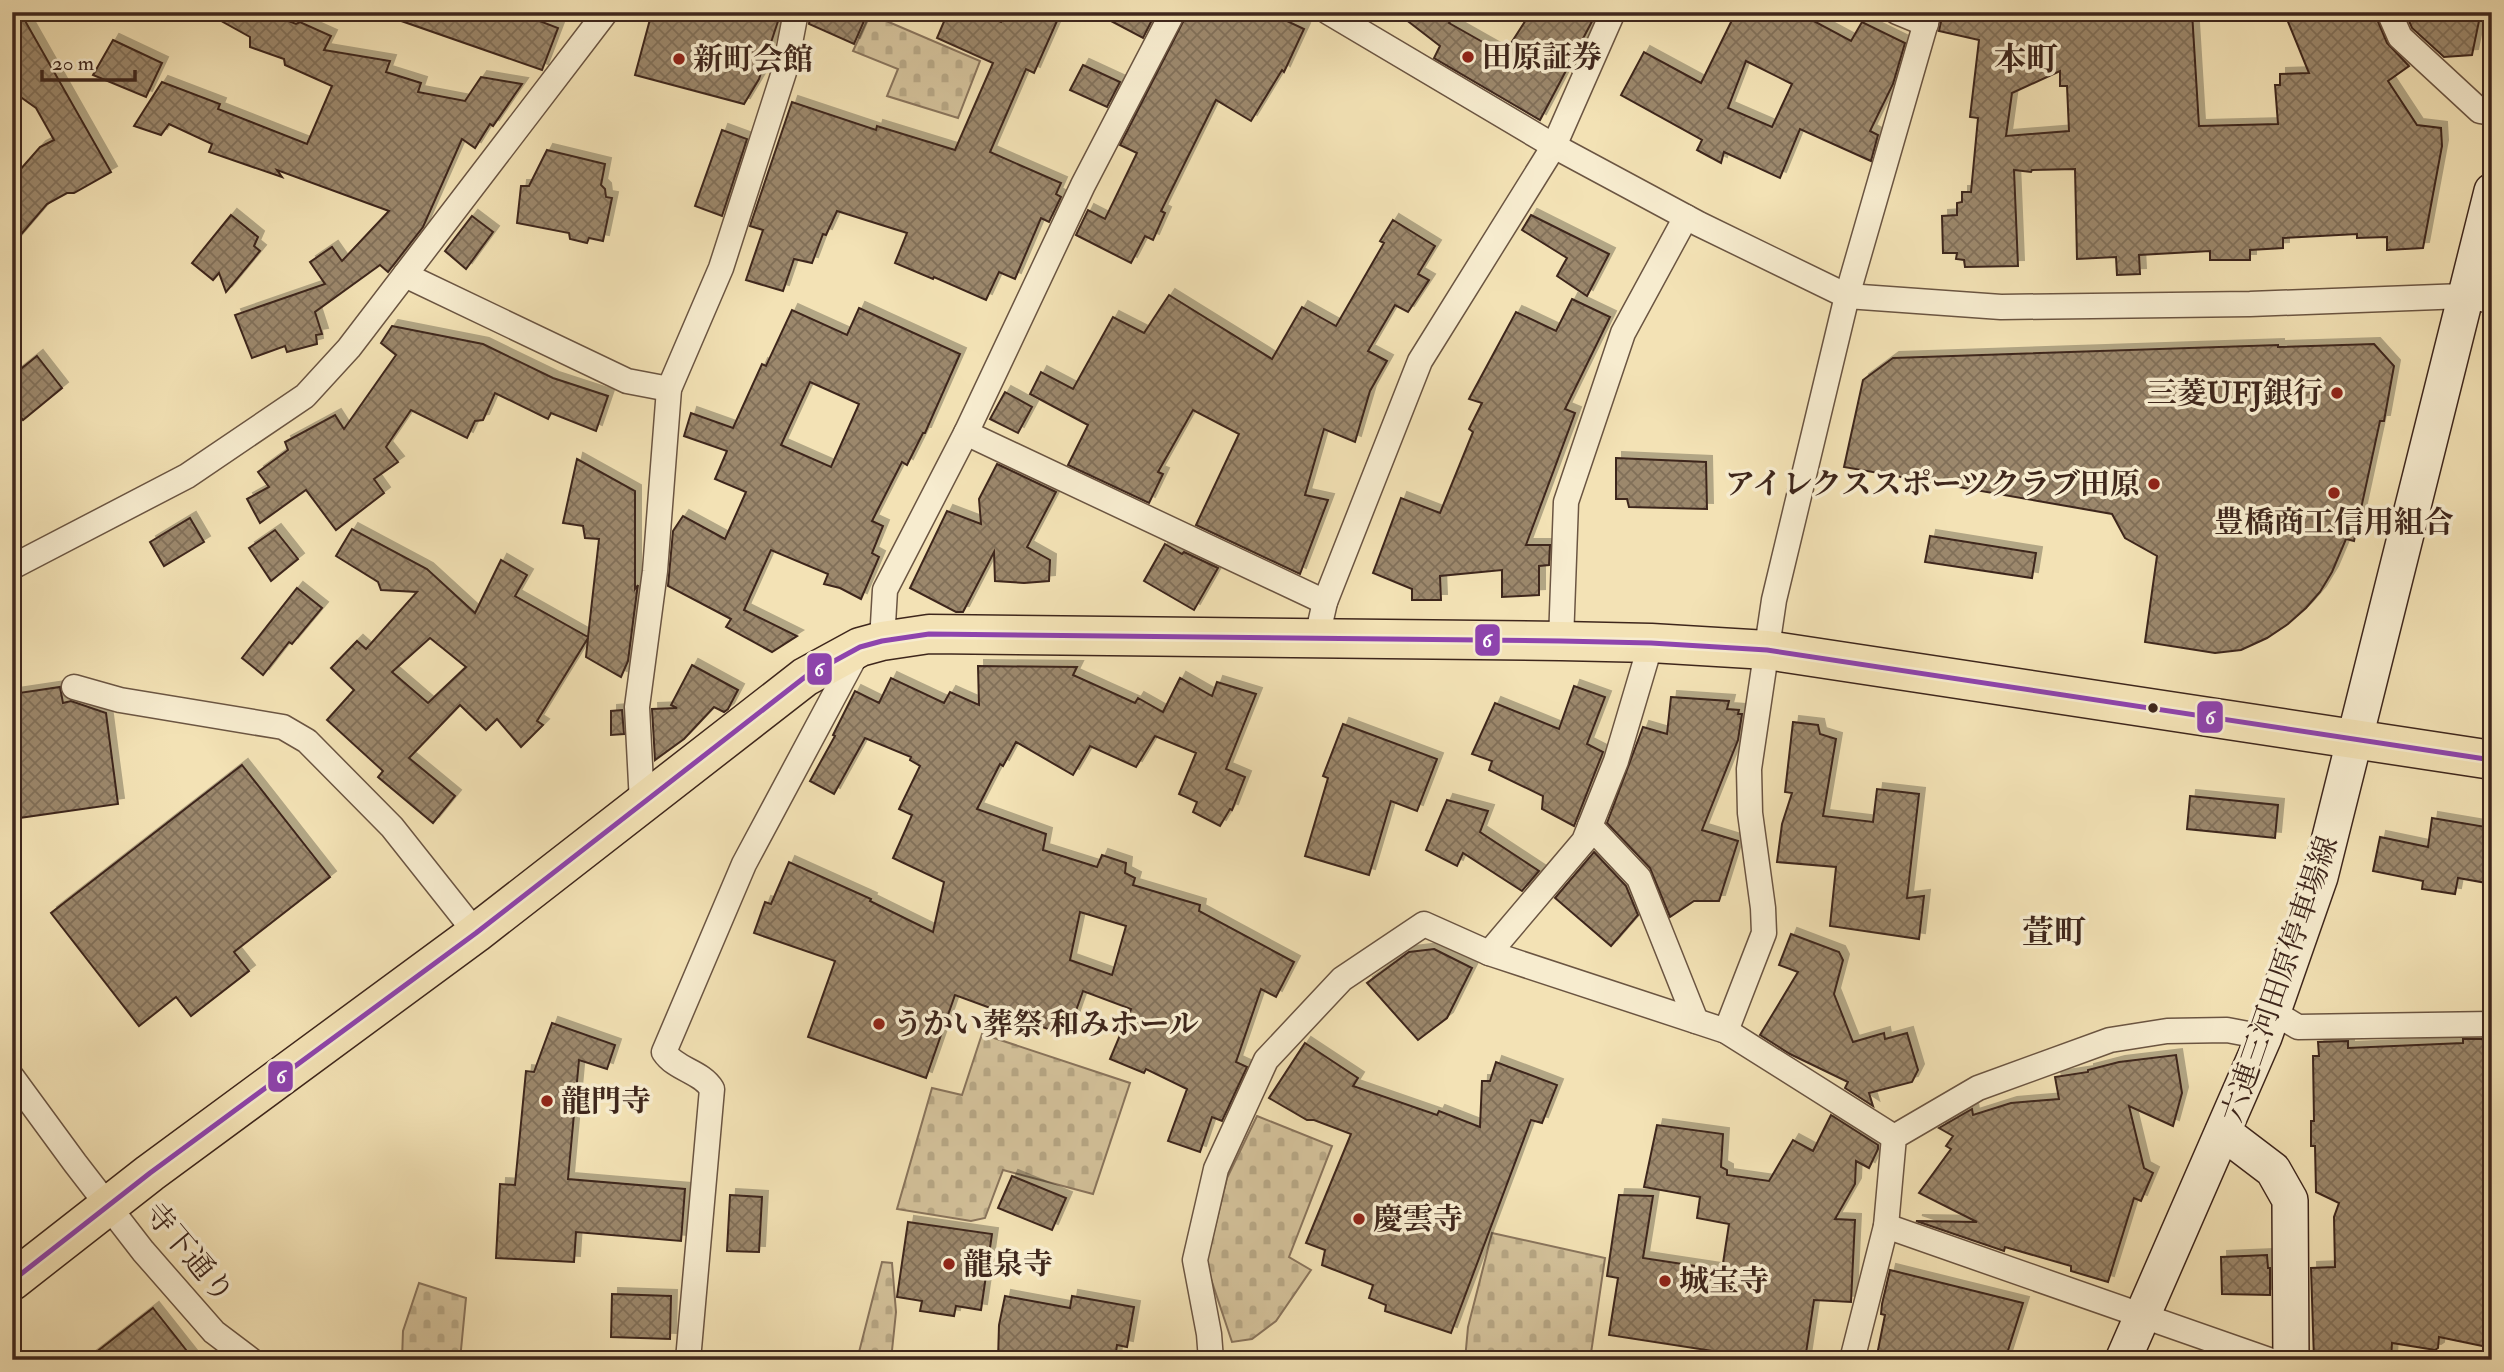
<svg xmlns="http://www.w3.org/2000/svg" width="2504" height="1372" viewBox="0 0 2504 1372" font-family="'IM FELL Double Pica','Noto Serif JP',serif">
<defs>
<pattern id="cemetery-stones" width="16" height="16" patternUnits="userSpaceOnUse" patternTransform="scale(1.75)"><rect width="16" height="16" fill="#d4c29b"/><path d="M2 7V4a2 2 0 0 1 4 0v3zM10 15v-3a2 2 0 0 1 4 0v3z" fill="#b7a785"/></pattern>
<pattern id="building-cross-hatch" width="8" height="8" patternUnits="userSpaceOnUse" patternTransform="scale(1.75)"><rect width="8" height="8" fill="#9c886c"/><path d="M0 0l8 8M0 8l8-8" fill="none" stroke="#816f58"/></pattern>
<filter id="shadow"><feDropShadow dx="6" dy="-6" stdDeviation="0" flood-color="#0004"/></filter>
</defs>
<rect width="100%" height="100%" fill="#f3e2b5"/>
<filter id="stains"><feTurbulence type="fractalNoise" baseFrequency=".00286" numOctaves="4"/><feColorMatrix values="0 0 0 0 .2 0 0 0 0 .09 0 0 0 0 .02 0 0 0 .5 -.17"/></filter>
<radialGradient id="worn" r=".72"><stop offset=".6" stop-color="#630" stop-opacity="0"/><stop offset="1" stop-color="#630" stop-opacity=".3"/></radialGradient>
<g fill="url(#cemetery-stones)" stroke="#89745c" stroke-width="2">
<polygon points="870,14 980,61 958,118 887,96 898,69 853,51"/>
<polygon points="982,1034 1130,1083 1093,1194 1003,1170 985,1218 971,1221 897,1209 932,1088 962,1095"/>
<polygon points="1257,1116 1332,1146 1289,1257 1311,1270 1276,1321 1252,1339 1232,1342 1206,1264 1227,1178"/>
<polygon points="1492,1233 1605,1258 1590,1360 1465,1360 1468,1327"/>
<polygon points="882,1262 892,1263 896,1312 891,1360 857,1360"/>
<polygon points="419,1283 466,1298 460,1360 402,1360 403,1331"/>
</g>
<g fill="url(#building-cross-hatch)" stroke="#3e261c" stroke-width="2" fill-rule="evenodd" filter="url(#shadow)">
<polygon points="12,12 20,12 111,172 74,193 67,193 47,204 12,245 12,179 40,147 54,140 36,108 12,91"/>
<polygon points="205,12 265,12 296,24 300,22 331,36 324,50 390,61 386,72 421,83 418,92 465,101 481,77 522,84 493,126 490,124 475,148 462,139 423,227 388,272 380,265 315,312 322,334 316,335 317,344 287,352 285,346 252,358 235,315 325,284 310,262 332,247 342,261 389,211 277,170 282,177 209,152 212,144 169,124 161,135 134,126 162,82 220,104 218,109 307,144 332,86 285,65 284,59 250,47 250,37"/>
<polygon points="388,12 516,12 558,28 542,70 387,16"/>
<polygon points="652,12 781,12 759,79 744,104 635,75"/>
<polygon points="811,12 868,12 854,44 809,24"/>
<polygon points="948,12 979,12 1001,22 1003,17 1008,20 1012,12 1061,12 1034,73 1026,69 990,152 1061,183 1056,194 1061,197 1049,222 1041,218 1015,279 999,272 986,300 934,277 933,279 895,263 907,233 837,211 826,235 823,234 812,263 794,259 783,291 746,280 763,230 750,226 792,102 876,130 877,126 955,150 993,63 937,38"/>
<polygon points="1094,12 1156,12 1143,38"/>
<polygon points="1188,12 1268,12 1304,29 1284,72 1282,70 1251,121 1216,100 1161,211 1165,213 1153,240 1145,236 1131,263 1076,235 1088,210 1105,219 1137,153 1120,145"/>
<polygon points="1396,12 1457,12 1449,23 1504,54 1531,12 1597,12 1540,120 1434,58 1440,46"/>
<path d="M1736 12H1797L1851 41 1862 22 1905 43 1893 84 1870 131 1878 135 1871 161 1800 129 1780 178 1724 152 1721 163 1697 150 1702 140 1621 95 1644 52 1701 83ZM1746 61 1792 84 1772 127 1728 108Z"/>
<path d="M1943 12H2192L2199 126 2278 124 2275 85H2280V74L2309 73 2284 12H2374L2387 43 2409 66 2388 81 2417 125 2441 128 2442 146 2423 248 2387 250V237L2357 238V234L2283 238V248L2250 250V260H2210V251L2139 255 2140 274 2117 275 2116 257 2077 259 2075 169 2032 170 2031 172 2014 170 2018 266 1965 267 1964 260 1956 259 1957 253H1943L1942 216 1957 215V203L1962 202V192H1971L1978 118 1970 117 1979 40 1939 31ZM2060 71V86H2067L2069 131 2006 136 2012 93Z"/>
<polygon points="2405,12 2437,12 2479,21 2472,55 2444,57 2412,28"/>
<polygon points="113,40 162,63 146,97 93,75"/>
<polygon points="1083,65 1120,82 1107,107 1070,90"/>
<polygon points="722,130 747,139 722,216 695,206"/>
<polygon points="547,150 605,164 601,185 605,189 606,197 612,198 603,241 589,238 587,243 570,239 569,233 517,223 521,186 529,186"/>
<polygon points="231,215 258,237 254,246 260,251 226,292 219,273 213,280 192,263"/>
<polygon points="1531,215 1609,254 1587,296 1557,276 1567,258 1522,230"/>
<polygon points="472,216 493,232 466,269 445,251"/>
<polygon points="1393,220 1435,246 1418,274 1429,280 1408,312 1395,305 1368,351 1387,361 1370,391 1355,442 1324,429 1305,495 1328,500 1300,574 1196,525 1239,434 1193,410 1158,472 1163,474 1149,503 1068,465 1088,425 1030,394 1041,372 1073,389 1113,317 1144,333 1169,295 1272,359 1302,307 1336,326 1384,243 1380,241"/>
<polygon points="1572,299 1610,317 1565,409 1575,413 1526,545 1550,545 1549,565 1539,566 1539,595 1502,597 1502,570 1440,576 1441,600 1412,600 1412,589 1373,573 1401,498 1440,513 1473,432 1469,429 1482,403 1469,399 1516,312 1556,331"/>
<path d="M859 308 960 354 925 433H923L907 465 902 462 872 521 883 526 872 553 879 557 861 599 840 588 824 584 828 574 771 550 744 610 797 636 772 652 726 627 731 619 668 586 673 531 683 516 725 539 746 492 715 479 727 451 684 436 691 413 733 428 762 364 766 366 792 310 847 335ZM810 382 859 404 831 467 781 445Z"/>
<polygon points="392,326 483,344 553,378 608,396 596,431 551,413 548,419 495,393 483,420 475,421 467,438 411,410 386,447 398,462 374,479 384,493 336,530 306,490 260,523 247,499 269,487 258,472 288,450 285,442 335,415 344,429 396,355 381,343"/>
<polygon points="2374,344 2394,366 2384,421 2380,421 2354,541 2346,539 2332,572 2320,592 2306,608 2288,624 2267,638 2241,650 2215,653 2145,642 2157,556 2125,538 2112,514 1844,467 1863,380 1893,358 2278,345 2278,347"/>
<polygon points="37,356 62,388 23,420 12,406 12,376"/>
<polygon points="1005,392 1032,407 1018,433 990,419"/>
<polygon points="1616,458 1706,462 1707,509 1629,507 1627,499 1616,499"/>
<path d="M577 459 635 491V589L638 585 637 591 628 661 621 677 586 657 588 638 537 721 543 725 521 747 497 719 486 730 460 705 409 758 455 796 433 823 378 777 383 771 327 720 354 690 331 668 357 641 366 649 417 592 381 590 378 582 336 556 352 529 427 569 475 613 501 560 527 575 515 596 588 637 599 539 585 538 583 526 563 523ZM430 638 466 667 428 703 392 672Z"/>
<polygon points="997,464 1056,492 1027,547 1050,560 1049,581 1024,583 995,581 994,552 963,612 956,612 910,588 947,511 981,524 979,499"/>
<polygon points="190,518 204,542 164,566 150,542"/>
<polygon points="275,530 298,559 271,581 249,548"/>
<polygon points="1930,536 2036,553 2032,578 1925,562"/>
<polygon points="1165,544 1182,554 1184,552 1218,568 1194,610 1144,581"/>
<polygon points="297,588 322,608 292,644 289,642 263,675 242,658"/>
<polygon points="692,665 738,690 728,709 724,712 714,707 684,739 655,760 652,709 677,708 671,705"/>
<path d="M978 666 1077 667 1073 675 1135 703 1138 698 1163 712 1180 678 1212 696 1217 682 1256 694 1226 769 1245 777 1232 810 1230 809 1220 826 1193 812 1197 802 1179 794 1196 753 1155 736 1136 767 1090 746 1073 775 1016 742 1003 766 1000 764 977 809 1046 834 1043 850 1097 867 1102 855 1126 863 1125 873 1135 878 1133 885 1200 905 1199 911 1294 962 1276 997 1261 989 1236 1062 1247 1067 1222 1121 1212 1117 1200 1152 1168 1141 1187 1089 1146 1069 1144 1073 1110 1059 1131 1009 1083 991 1067 1036 955 995 926 1078 808 1037 835 961 754 933 765 902 771 904 789 862 871 899 870 901 933 932 944 882 893 858 912 815 899 809 920 766 910 760 911 757 865 738 834 794 810 781 835 736 833 735 855 691 879 703 891 678 944 703 950 692 979 705ZM1080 912 1126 926 1112 975 1070 960Z"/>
<polygon points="1574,686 1605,697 1587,744 1603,752 1574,826 1542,809 1543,796 1489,770 1492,761 1472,754 1495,703 1559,729"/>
<polygon points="60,687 63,703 71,701 106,713 118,804 12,819 12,694"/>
<polygon points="1671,697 1729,701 1727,709 1739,710 1738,714 1742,714 1738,740 1702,830 1738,841 1719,901 1694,901 1670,917 1650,868 1607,823 1643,727 1667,734"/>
<polygon points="622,710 624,734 611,735 611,711"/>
<polygon points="1793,722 1818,725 1820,734 1836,739 1823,816 1873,822 1877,789 1919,794 1907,898 1924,896 1919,939 1830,926 1836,867 1777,862 1782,824 1792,793 1785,792"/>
<polygon points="1343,724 1437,759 1417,811 1391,801 1369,875 1305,856 1328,778 1323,776"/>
<polygon points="242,765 330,877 234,952 249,971 191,1016 176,997 139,1026 51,913"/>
<polygon points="2190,796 2278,805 2275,838 2187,829"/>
<polygon points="1447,800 1488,811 1480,832 1539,871 1522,891 1463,853 1457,866 1426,850"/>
<polygon points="2432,818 2492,828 2492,884 2458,878 2455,894 2422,889 2423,881 2373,871 2380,837 2428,847"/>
<polygon points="1594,852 1626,886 1638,915 1611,946 1555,898"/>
<polygon points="1791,934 1839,952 1843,960 1834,994 1853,1042 1884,1033 1885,1039 1907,1033 1918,1070 1912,1082 1869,1093 1873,1106 1845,1088 1848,1082 1790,1054 1760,1035 1798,972 1779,965"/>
<polygon points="1434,949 1472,968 1447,1018 1418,1040 1367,983 1409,952"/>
<polygon points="552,1023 615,1045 607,1069 579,1060 568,1179 685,1189 681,1241 576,1232 574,1262 496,1258 500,1184 515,1185 526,1071 534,1072"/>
<polygon points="2463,1039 2492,1039 2492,1348 2439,1337 2438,1348 2435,1350 2392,1343 2391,1360 2314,1360 2311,1268 2335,1267 2334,1217 2339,1203 2316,1192 2315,1146 2311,1146 2311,1121 2314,1121 2313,1056 2319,1056 2318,1042 2348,1041 2348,1048 2463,1043"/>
<polygon points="1305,1043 1358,1078 1353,1086 1437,1115 1439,1111 1480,1127 1482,1081 1490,1081 1496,1062 1557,1085 1542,1123 1531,1120 1451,1333 1385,1311 1386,1305 1369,1298 1373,1285 1322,1265 1325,1250 1306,1243 1351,1134 1314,1120 1307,1120 1269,1098"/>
<polygon points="2176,1055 2182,1093 2173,1126 2129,1106 2144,1168 2153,1173 2141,1201 2134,1198 2108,1282 2071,1271 2071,1266 2005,1247 2004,1251 1916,1221 1977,1222 1919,1193 1951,1149 1946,1146 1953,1136 1939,1128 1972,1109 1973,1115 2011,1103 2059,1099 2055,1077 2088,1072 2088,1070 2119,1062"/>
<polygon points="1831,1115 1878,1145 1878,1149 1869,1168 1856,1161 1855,1184 1835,1219 1855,1220 1851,1302 1814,1300 1805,1360 1771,1360 1609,1335 1618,1278 1607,1276 1619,1195 1653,1196 1643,1258 1722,1270 1729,1224 1697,1218 1700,1197 1644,1187 1657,1125 1723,1134 1721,1167 1727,1170 1727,1175 1769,1181 1793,1140 1813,1151"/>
<polygon points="1012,1176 1066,1198 1052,1230 998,1208"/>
<polygon points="730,1195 762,1197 759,1252 727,1251"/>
<polygon points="908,1222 992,1234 981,1310 956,1306 954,1316 920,1311 922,1301 897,1297"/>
<polygon points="2267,1255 2268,1268 2270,1268 2270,1295 2222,1294 2221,1257"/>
<polygon points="1890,1270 2023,1303 2005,1360 1876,1360 1885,1315 1881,1314 1882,1304"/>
<polygon points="612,1294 671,1296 670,1339 611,1337"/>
<polygon points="1005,1296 1070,1308 1072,1296 1134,1307 1127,1347 1117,1345 1115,1360 998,1360 999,1325"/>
<polygon points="153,1308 194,1360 86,1360"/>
</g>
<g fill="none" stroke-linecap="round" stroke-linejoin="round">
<defs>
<g id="street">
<polyline points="1328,12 1554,146 1699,224 1847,296 2001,307 2250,304 2464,296 2492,301"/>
<polyline points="1897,12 1926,24"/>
<polyline points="2389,12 2400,37 2480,111 2492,113"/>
<polyline points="405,275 627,381 669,389"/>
<polyline points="966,433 1325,602"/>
<polyline points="12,567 187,476 305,396 349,348 606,12"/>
<polyline points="1317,637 1325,602 1420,361 1554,146 1613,12"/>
<polyline points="882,641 885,590 966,433 1083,185 1173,12"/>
<polyline points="1561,641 1566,502 1623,333 1686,217"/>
<polyline points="74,687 120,700 283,727 307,741 392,827 476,933"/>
<polyline points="642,803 637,707 655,571 669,389 721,268 785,69 796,12"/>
<polyline points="1590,826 1639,878 1696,1021"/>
<polyline points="1489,953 1726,1031 1894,1137"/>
<polyline points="2273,1012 2298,1027 2492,1024"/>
<polyline points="1726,1031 1764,933 1763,908 1750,813 1749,769 1774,600 1847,296 1929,12"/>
<polyline points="12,1077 75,1163 143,1251 214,1332 251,1360"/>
<polyline points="1886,1226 2269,1360"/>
<path d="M688 1360 712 1089C701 1071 676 1070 664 1052L744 864 858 651"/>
<polyline points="1211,1360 1209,1334 1195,1260 1216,1169 1266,1060 1342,979 1424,924 1489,953 1584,841 1616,761 1651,643"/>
<polyline points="1852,1360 1886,1226 1894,1137 1978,1088 2110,1040 2167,1031 2227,1030 2264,1037"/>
</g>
<g id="secondary">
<polyline points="2223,1132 2273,1170 2290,1200 2291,1360"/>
<polyline points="2123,1360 2264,1037 2320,877 2492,191"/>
</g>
<polyline id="primary" points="12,1281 150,1173 476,933 805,677 860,647 882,641 929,634 1561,641 1651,643 1767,650 2492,760"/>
</defs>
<use href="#street" stroke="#6b5542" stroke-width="27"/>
<use href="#secondary" stroke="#3e261c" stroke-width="38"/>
<use href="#primary" stroke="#3e261c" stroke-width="41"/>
<use href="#street" stroke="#f7eccf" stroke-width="24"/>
<use href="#secondary" stroke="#f7eccf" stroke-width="35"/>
<use href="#primary" stroke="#f3e2b5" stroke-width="38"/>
<defs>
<polyline id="bus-1" points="12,1281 150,1173 476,933 805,677 860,647 882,641 929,634 1561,641 1651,643 1767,650 2492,760"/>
</defs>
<use href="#bus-1" stroke="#f7eccf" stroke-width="10"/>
<use href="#bus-1" stroke="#8e44ad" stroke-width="5"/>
</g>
<g fill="#8f2418" stroke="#f7eccf" stroke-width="2.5">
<circle cx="1468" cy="57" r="7"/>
<circle cx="679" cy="59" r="7"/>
<circle cx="2337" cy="393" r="7"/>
<circle cx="2154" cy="484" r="7"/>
<circle cx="2334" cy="493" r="7"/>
<circle cx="879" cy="1024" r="7"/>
<circle cx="547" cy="1101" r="7"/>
<circle cx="1359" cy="1219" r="7"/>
<circle cx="949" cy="1264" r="7"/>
<circle cx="1665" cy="1281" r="7"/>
</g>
<circle fill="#3e261c" stroke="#f7eccf" stroke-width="2.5" cx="2153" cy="708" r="6"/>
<g text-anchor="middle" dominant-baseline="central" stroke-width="7" stroke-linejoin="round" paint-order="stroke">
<g font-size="30" font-weight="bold" fill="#3e261c" stroke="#f7eccf" text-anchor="start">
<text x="1482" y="57">田原証券</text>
<text x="693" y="59">新町会館</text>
<text x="2323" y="393" text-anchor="end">三菱UFJ銀行</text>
<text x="2140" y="484" text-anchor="end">アイレクススポーツクラブ田原</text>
<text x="2334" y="522" text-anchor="middle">豊橋商工信用組合</text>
<text x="893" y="1024">うかい葬祭 和みホール</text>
<text x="561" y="1101">龍門寺</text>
<text x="1373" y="1219">慶雲寺</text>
<text x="963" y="1264">龍泉寺</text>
<text x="1679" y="1281">城宝寺</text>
</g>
<g font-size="30" fill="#3e261c" stroke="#f7eccf">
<text transform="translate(2280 979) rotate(-71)">六連三河田原停車場線</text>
<text transform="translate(189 1253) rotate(50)">寺下通り</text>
</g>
<g font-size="32" font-weight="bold" fill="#3e261c" stroke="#f7eccf">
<text x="2026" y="60">本町</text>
<text x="2054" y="933">萱町</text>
</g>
</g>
<g stroke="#f7eccf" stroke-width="2.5">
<rect x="1474" y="623" width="27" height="34" rx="7" fill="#8e44ad"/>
<rect x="806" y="652" width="27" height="34" rx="7" fill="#8e44ad"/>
<rect x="2196" y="700" width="28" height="34" rx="7" fill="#8e44ad"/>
<rect x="267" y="1060" width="27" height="33" rx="7" fill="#8e44ad"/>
</g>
<g font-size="19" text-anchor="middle" font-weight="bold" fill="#fff">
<text x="1487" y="647">6</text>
<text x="819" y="676">6</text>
<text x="2210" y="724">6</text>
<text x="281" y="1083">6</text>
</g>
<rect width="2504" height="1372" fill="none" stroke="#f3e2b5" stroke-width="42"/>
<rect x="14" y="14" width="2476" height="1344" fill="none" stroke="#3e261c" stroke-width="3.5"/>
<rect x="21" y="21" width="2462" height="1330" fill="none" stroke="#3e261c" stroke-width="2"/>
<path d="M42 70v10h93v-10" fill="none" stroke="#3e261c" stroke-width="3.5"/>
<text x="52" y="70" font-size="21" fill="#3e261c" stroke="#f7eccf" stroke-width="5" paint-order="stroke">20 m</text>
<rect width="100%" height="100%" filter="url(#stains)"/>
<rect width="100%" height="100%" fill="url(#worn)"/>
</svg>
